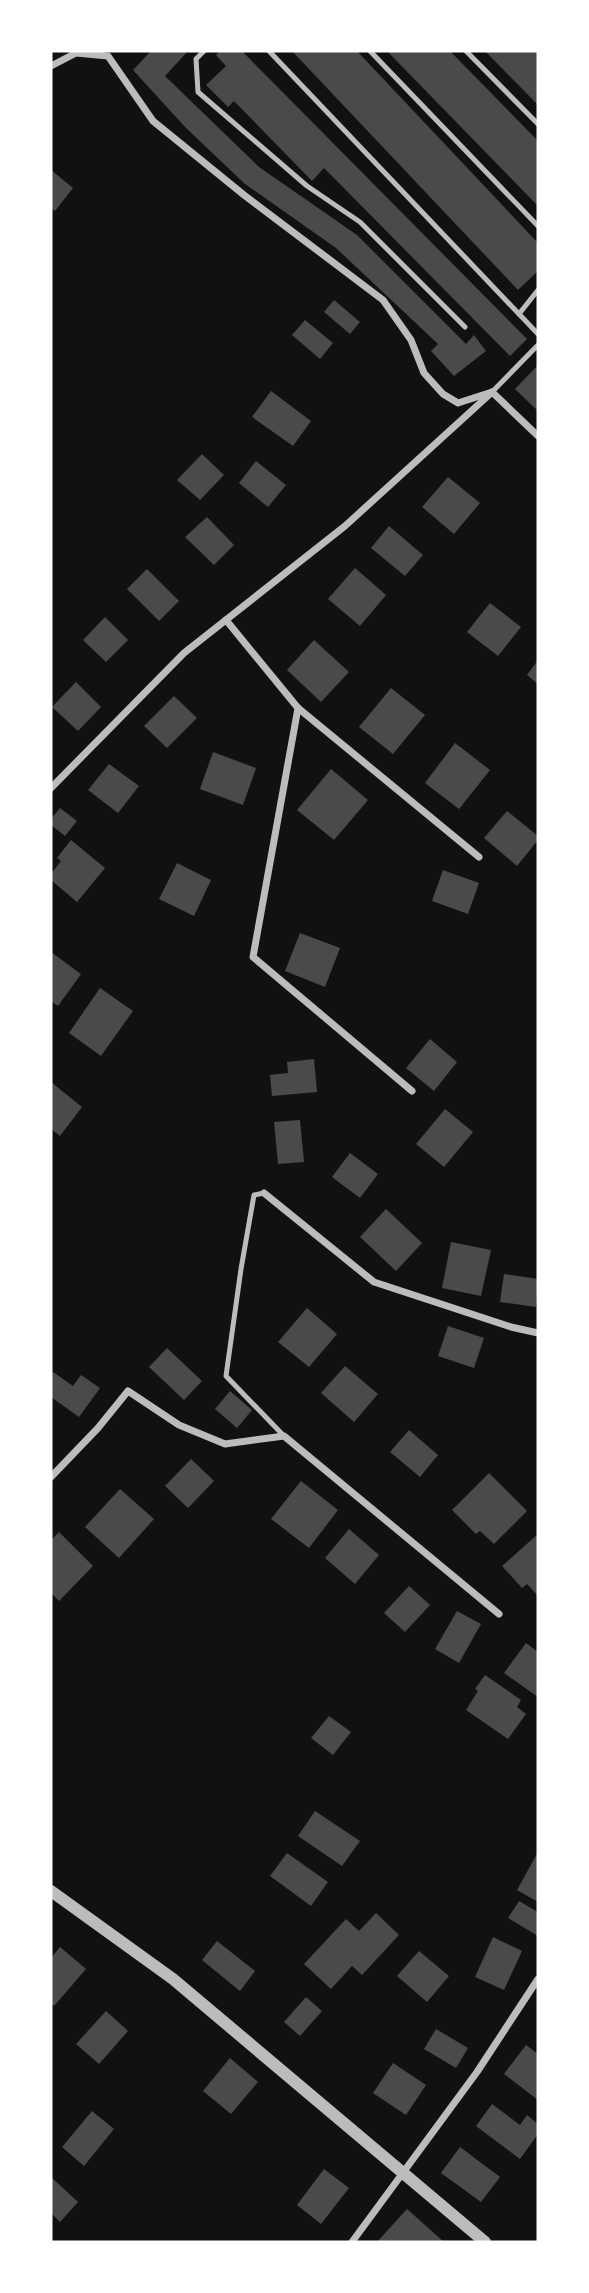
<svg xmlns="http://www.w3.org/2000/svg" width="589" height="2293" viewBox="0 0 589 2293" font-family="'Times New Roman',serif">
<rect width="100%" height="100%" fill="#111"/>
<g fill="#4a4a4a">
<polygon points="151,51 188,51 165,76 259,167 357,235 466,344 474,335 486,351 454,376 431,351 438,344 336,248 245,184 186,128 133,70"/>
<polygon points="220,51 242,51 527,339 510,356 324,168 312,181 234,101 228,107 206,85 226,66 216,55"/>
<polygon points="292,51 357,51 538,243 538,271 518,290"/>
<polygon points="387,51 450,51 538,141 538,206"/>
<polygon points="485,51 538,51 538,105"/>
<polygon points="51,170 73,188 55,211 51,208"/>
<polygon points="334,300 360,322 350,334 324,312"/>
<polygon points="305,320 333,343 320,359 292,335"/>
<polygon points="538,365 538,411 515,389"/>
<polygon points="271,391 311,421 293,446 252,417"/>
<polygon points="202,454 224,475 200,500 177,480"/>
<polygon points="256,461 286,485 268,507 239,483"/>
<polygon points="448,477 480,503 454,534 422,507"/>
<polygon points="207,517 234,545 214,565 185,537"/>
<polygon points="389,526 423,555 405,576 371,548"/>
<polygon points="355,568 386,595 360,626 328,599"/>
<polygon points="147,569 179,601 159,621 127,589"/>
<polygon points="490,603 521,627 498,656 467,632"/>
<polygon points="105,617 128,640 106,662 83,640"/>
<polygon points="314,640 349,672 321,702 287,670"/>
<polygon points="538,660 538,684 527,675"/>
<polygon points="76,682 101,707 78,731 52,707"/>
<polygon points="391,688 425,715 393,754 359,727"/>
<polygon points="174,696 197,718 167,748 144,726"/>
<polygon points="455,743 490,770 459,809 425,783"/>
<polygon points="213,752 256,768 243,805 200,789"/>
<polygon points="109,764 139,786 118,813 88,790"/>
<polygon points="331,769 368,800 334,840 297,810"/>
<polygon points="60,808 77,821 65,836 51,825 51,819"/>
<polygon points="507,811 538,836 538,840 517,866 484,838"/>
<polygon points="71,840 105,868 77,902 51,880 51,874 61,861 57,858"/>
<polygon points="177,863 211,880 194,916 159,899"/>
<polygon points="443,870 479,883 468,914 432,901"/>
<polygon points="300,933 340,948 325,987 285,971"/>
<polygon points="51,952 81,974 58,1006 51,1001"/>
<polygon points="100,988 133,1011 101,1056 69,1033"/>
<polygon points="430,1039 457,1062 434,1091 406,1068"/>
<polygon points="314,1059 317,1092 272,1096 270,1075 288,1073 287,1062"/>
<polygon points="51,1082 82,1107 60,1136 51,1129"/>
<polygon points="445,1109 473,1132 444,1167 416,1144"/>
<polygon points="300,1120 304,1162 278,1164 274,1122"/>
<polygon points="350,1153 378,1174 360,1198 332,1177"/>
<polygon points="386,1209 422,1243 396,1271 360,1237"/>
<polygon points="451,1242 491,1250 481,1296 442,1288"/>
<polygon points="504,1274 538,1279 536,1307 500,1302"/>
<polygon points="307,1308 337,1334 309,1367 278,1342"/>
<polygon points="448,1326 484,1338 474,1368 438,1356"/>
<polygon points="167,1348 202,1381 184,1400 149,1367"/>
<polygon points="345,1366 378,1394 354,1422 321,1393"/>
<polygon points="53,1372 73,1386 81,1375 100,1388 79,1417 51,1397 51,1375"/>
<polygon points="230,1391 252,1410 237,1428 215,1409"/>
<polygon points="409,1430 438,1455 420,1477 390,1452"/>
<polygon points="191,1459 214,1481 188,1508 165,1486"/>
<polygon points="489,1473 527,1511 494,1544 480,1531 476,1534 452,1510"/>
<polygon points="301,1481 338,1510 309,1548 271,1519"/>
<polygon points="120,1489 154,1519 119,1558 85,1527"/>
<polygon points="349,1529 379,1555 355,1584 325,1558"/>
<polygon points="59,1532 93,1566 59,1601 51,1593 51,1540"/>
<polygon points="538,1534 538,1596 527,1584 522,1588 502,1566"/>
<polygon points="409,1586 430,1605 405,1632 384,1613"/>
<polygon points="457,1611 481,1624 459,1663 435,1649"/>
<polygon points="526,1643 538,1652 538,1697 504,1673"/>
<polygon points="485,1675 521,1700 517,1707 526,1714 508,1739 466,1710 478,1691 475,1689"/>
<polygon points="329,1716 351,1732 333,1755 311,1738"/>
<polygon points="315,1811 360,1841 342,1866 298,1836"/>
<polygon points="538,1852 538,1902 517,1890"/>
<polygon points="287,1853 328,1882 311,1906 270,1876"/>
<polygon points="519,1901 538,1912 538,1936 508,1918"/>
<polygon points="376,1913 399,1935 362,1975 352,1966 331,1989 304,1964 346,1919 359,1931"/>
<polygon points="493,1937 522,1951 504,1990 475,1977"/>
<polygon points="217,1941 255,1971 240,1991 202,1960"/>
<polygon points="60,1947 86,1969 54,2006 51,2003 51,1958"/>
<polygon points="419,1951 449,1976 427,2002 397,1976"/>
<polygon points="306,1997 322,2011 300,2036 284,2022"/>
<polygon points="106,2011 128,2031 99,2064 76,2044"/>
<polygon points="436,2029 468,2048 456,2068 424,2049"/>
<polygon points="526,2045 538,2054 538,2100 504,2074"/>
<polygon points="230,2058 258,2082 231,2114 203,2091"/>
<polygon points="393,2063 426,2085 406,2115 373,2093"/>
<polygon points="492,2104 520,2125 527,2115 538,2124 538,2134 520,2159 476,2126"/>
<polygon points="92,2111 114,2129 84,2166 62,2147"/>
<polygon points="460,2147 500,2177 481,2202 441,2173"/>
<polygon points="324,2169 349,2188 321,2224 297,2205"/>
<polygon points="51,2177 78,2202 60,2222 51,2213"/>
<polygon points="407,2209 444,2242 377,2242"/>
</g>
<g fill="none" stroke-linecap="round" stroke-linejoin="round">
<g stroke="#bcbcbc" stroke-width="5">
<polyline points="204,51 196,59 198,92 307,186 360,222 465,327"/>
<polyline points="269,51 538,334"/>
<polyline points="370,51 538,226"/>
<polyline points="466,51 538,124"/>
<polyline points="519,314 538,290"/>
<polyline points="492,392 538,345"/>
<polyline points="264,1193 254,1195 241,1269 226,1376 284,1436"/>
</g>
<g stroke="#bcbcbc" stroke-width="7">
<polyline points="51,66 76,53 108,56 153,121 244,195 383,300 411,340 424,373 443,394 458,403 492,392"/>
<polyline points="492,392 538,436"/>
<polyline points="226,620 298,708 253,957 412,1091"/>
<polyline points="298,708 479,857"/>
<polyline points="51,788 184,653 345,526 490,394"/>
<polyline points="264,1193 374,1282 511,1327 538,1333"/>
<polyline points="51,1477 98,1428 128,1391 179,1425 225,1444 284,1436 499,1614"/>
<polyline points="352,2242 477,2072 538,1979"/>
</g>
<polyline stroke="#bcbcbc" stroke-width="12" points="51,1891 173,1979 485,2242"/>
</g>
<rect width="589" height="2293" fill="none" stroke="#ffffff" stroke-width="105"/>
</svg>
